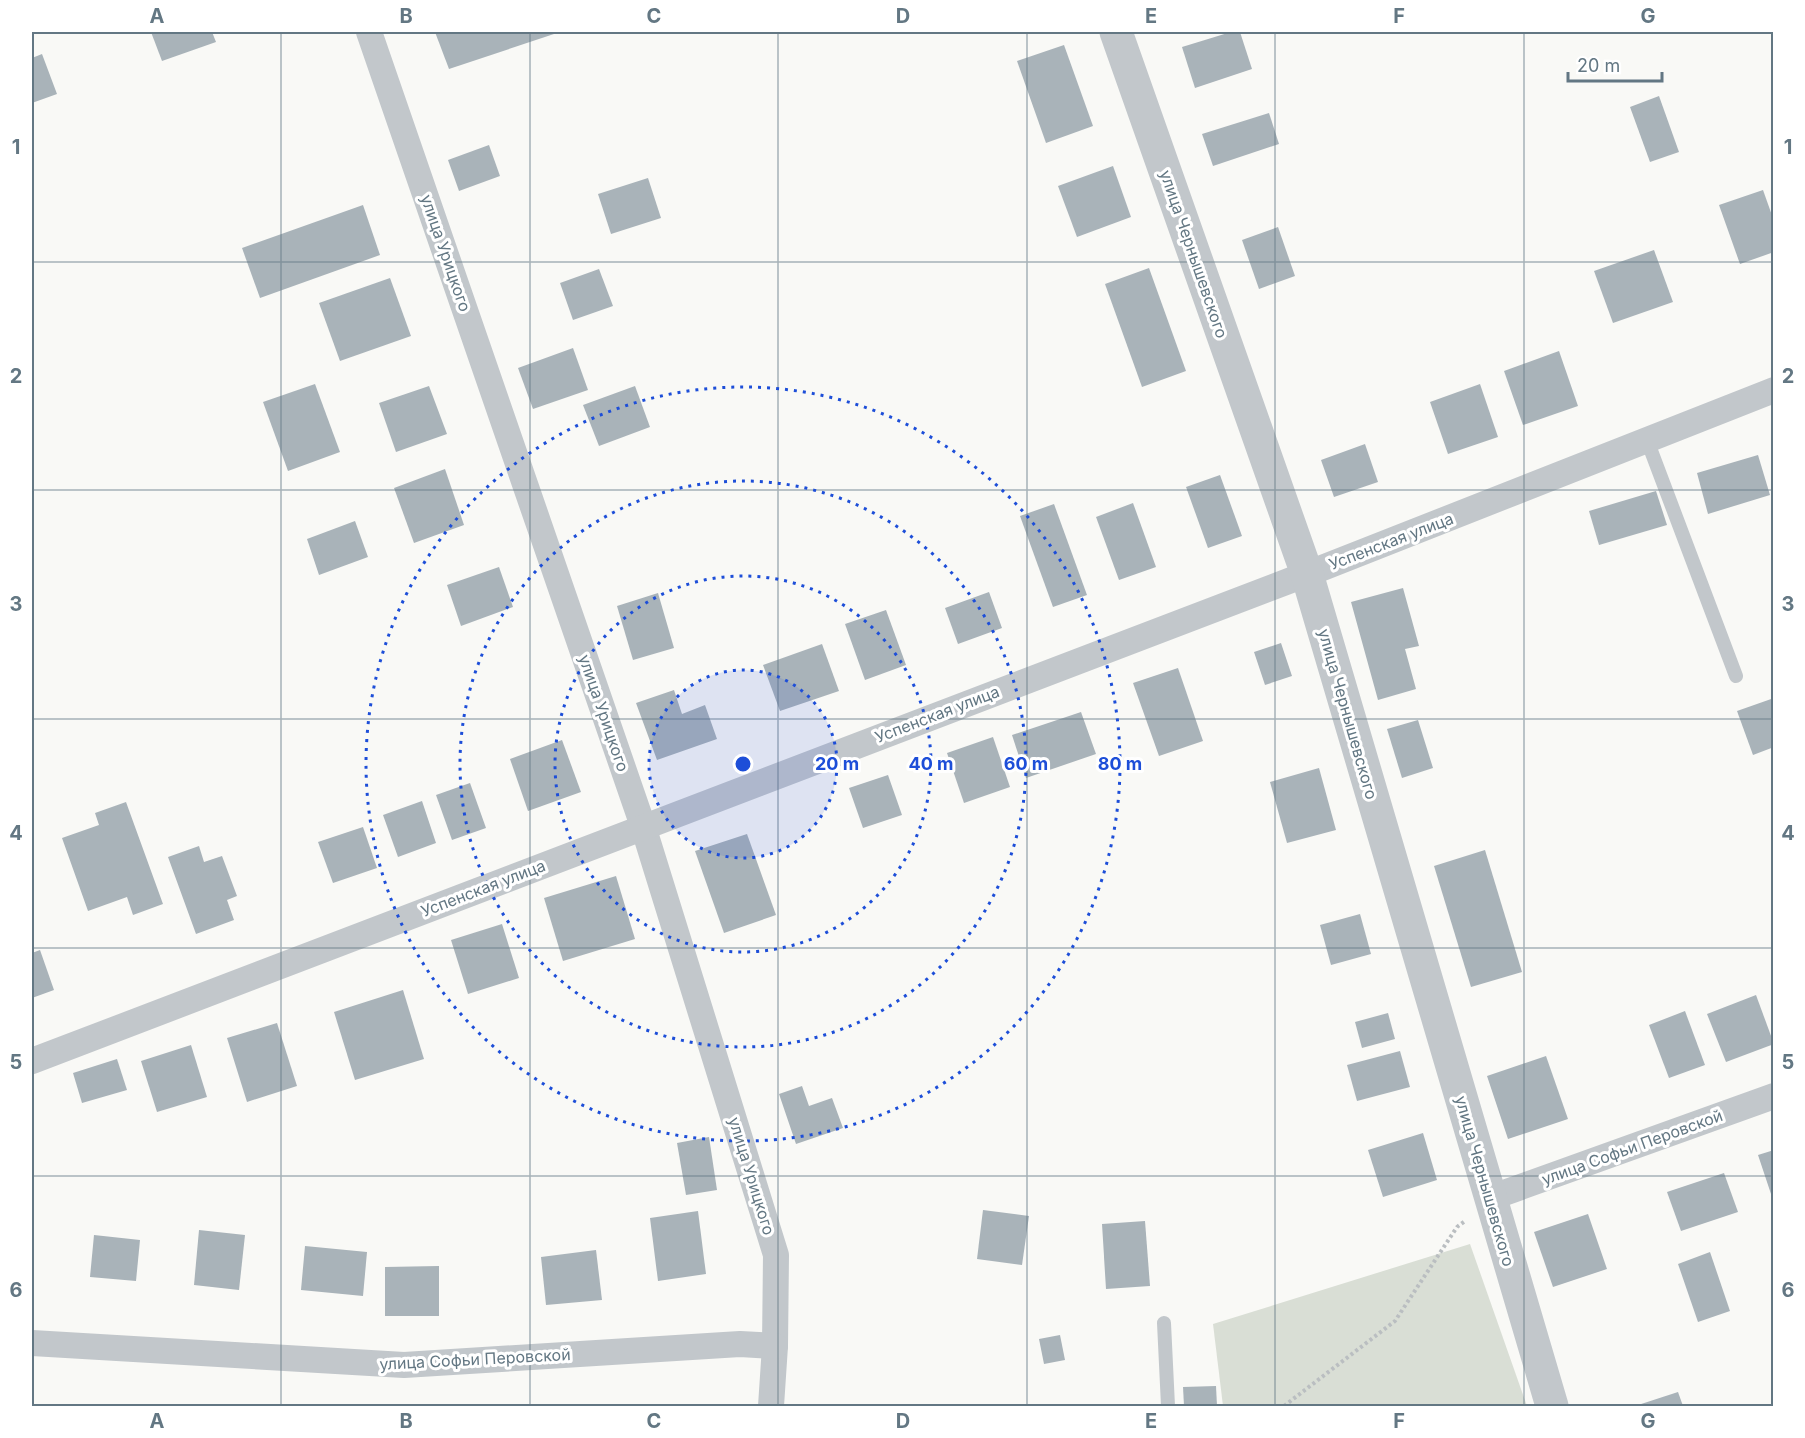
<svg xmlns="http://www.w3.org/2000/svg" width="1805" height="1438" viewBox="0 0 1805 1438" font-family="Inter,sans-serif">
<rect width="100%" height="100%" fill="#f9f9f6"/>
<polygon fill="#d9ded5" points="1470,1244 1527,1406 1223,1406 1213,1324"/>
<g fill="#a9b3b9">
<polygon points="151,32 212,32 216,42 162,61"/>
<polygon points="435,32 560,32 449,69"/>
<polygon points="1231,32 1240,32 1252,69 1195,88 1182,47"/>
<polygon points="1064,45 1093,126 1046,143 1017,61"/>
<polygon points="42,54 57,94 32,103 32,58"/>
<polygon points="1659,96 1679,152 1650,162 1630,107"/>
<polygon points="1269,113 1279,144 1213,166 1202,134"/>
<polygon points="489,145 500,176 459,191 448,160"/>
<polygon points="1113,166 1131,217 1077,237 1058,186"/>
<polygon points="648,178 661,218 611,234 598,194"/>
<polygon points="1763,190 1774,221 1774,252 1740,264 1719,205"/>
<polygon points="363,205 380,255 260,298 242,248"/>
<polygon points="1278,227 1295,276 1259,289 1242,240"/>
<polygon points="1654,250 1673,302 1613,323 1594,271"/>
<polygon points="1149,268 1186,371 1142,387 1105,284"/>
<polygon points="599,269 613,306 573,320 560,283"/>
<polygon points="390,278 411,336 340,361 319,303"/>
<polygon points="573,348 588,390 533,409 518,368"/>
<polygon points="1559,351 1578,406 1523,425 1504,371"/>
<polygon points="315,384 340,452 288,471 263,402"/>
<polygon points="1480,384 1498,437 1448,454 1430,402"/>
<polygon points="429,386 447,434 396,452 379,403"/>
<polygon points="635,386 650,427 599,446 583,405"/>
<polygon points="1365,444 1378,482 1334,497 1321,460"/>
<polygon points="1758,455 1770,495 1708,514 1697,473"/>
<polygon points="445,469 464,525 414,543 394,488"/>
<polygon points="1220,475 1242,536 1208,548 1186,487"/>
<polygon points="1656,491 1667,525 1599,545 1589,511"/>
<polygon points="1133,503 1156,567 1119,580 1096,517"/>
<polygon points="1054,504 1087,595 1053,607 1020,516"/>
<polygon points="355,521 368,557 319,575 307,539"/>
<polygon points="499,567 513,607 461,626 447,585"/>
<polygon points="1403,588 1419,646 1405,649 1416,689 1378,700 1351,602"/>
<polygon points="989,592 1002,628 958,644 945,608"/>
<polygon points="658,593 674,648 633,660 617,606"/>
<polygon points="886,610 906,665 865,680 845,624"/>
<polygon points="1281,643 1292,676 1265,685 1254,652"/>
<polygon points="822,644 839,691 780,711 763,665"/>
<polygon points="1178,668 1203,741 1159,756 1133,683"/>
<polygon points="674,690 682,714 705,705 717,739 657,760 636,703"/>
<polygon points="1774,698 1774,747 1753,755 1737,711"/>
<polygon points="1081,712 1096,754 1026,778 1012,735"/>
<polygon points="1418,720 1433,768 1402,778 1387,729"/>
<polygon points="993,737 1010,787 964,803 947,753"/>
<polygon points="562,740 581,792 528,811 510,759"/>
<polygon points="1319,768 1336,830 1287,843 1270,782"/>
<polygon points="888,775 902,815 863,828 849,788"/>
<polygon points="470,783 486,828 452,840 436,795"/>
<polygon points="422,801 436,843 398,857 383,815"/>
<polygon points="126,802 163,904 133,915 127,897 88,911 62,838 99,825 95,813"/>
<polygon points="363,827 377,868 333,883 318,842"/>
<polygon points="747,834 776,915 724,933 695,851"/>
<polygon points="199,846 204,862 222,856 237,896 227,900 234,920 196,934 168,857"/>
<polygon points="1485,850 1522,972 1471,987 1434,866"/>
<polygon points="616,876 635,939 563,961 544,898"/>
<polygon points="1360,914 1371,954 1331,965 1320,925"/>
<polygon points="502,924 519,978 468,994 451,940"/>
<polygon points="40,950 54,990 32,998 32,953"/>
<polygon points="403,990 424,1059 355,1080 334,1012"/>
<polygon points="1756,995 1774,1044 1726,1062 1707,1014"/>
<polygon points="1685,1011 1705,1065 1669,1078 1649,1025"/>
<polygon points="1388,1013 1395,1039 1362,1048 1355,1022"/>
<polygon points="277,1023 297,1086 247,1102 227,1038"/>
<polygon points="191,1045 207,1097 157,1112 141,1061"/>
<polygon points="1400,1051 1410,1087 1357,1101 1347,1065"/>
<polygon points="1546,1056 1568,1119 1508,1139 1487,1076"/>
<polygon points="117,1059 127,1090 82,1103 73,1073"/>
<polygon points="802,1086 809,1106 832,1098 843,1128 796,1144 779,1094"/>
<polygon points="1423,1133 1437,1180 1383,1197 1368,1150"/>
<polygon points="709,1137 717,1190 686,1195 677,1143"/>
<polygon points="1774,1150 1774,1200 1773,1200 1758,1155"/>
<polygon points="1724,1173 1738,1212 1681,1231 1667,1192"/>
<polygon points="983,1210 1029,1216 1022,1265 977,1259"/>
<polygon points="698,1211 706,1274 658,1281 650,1218"/>
<polygon points="1588,1214 1607,1269 1553,1287 1534,1232"/>
<polygon points="1145,1221 1150,1286 1106,1289 1102,1224"/>
<polygon points="199,1230 245,1235 239,1290 194,1285"/>
<polygon points="94,1235 140,1240 136,1281 90,1277"/>
<polygon points="305,1246 367,1252 363,1296 301,1290"/>
<polygon points="596,1250 602,1300 546,1305 541,1257"/>
<polygon points="1710,1252 1730,1311 1698,1322 1678,1264"/>
<polygon points="439,1266 439,1316 385,1316 385,1267"/>
<polygon points="1060,1335 1065,1360 1044,1364 1039,1339"/>
<polygon points="1216,1386 1217,1406 1184,1406 1183,1387"/>
<polygon points="1678,1392 1683,1406 1635,1406"/>
</g>
<g fill="none" stroke-linecap="round" stroke-linejoin="round">
<polyline stroke="#babec1" stroke-width="4" stroke-dasharray="3 3" stroke-linecap="butt" points="1284,1406 1395,1321 1457,1227 1465,1221"/>
<g stroke="#c2c7cb" stroke-width="14">
<polyline points="1647,440 1736,676"/>
<polyline points="1164,1323 1168,1406"/>
</g>
<g stroke="#c2c7cb" stroke-width="26">
<polyline points="369,32 643,826 776,1255 775,1346 771,1406"/>
<polyline points="32,1061 1307,574 1774,390"/>
<polyline points="1490,1198 1774,1096"/>
<polyline points="32,1343 404,1365 740,1344 775,1346"/>
</g>
<polyline stroke="#c2c7cb" stroke-width="33" points="1116,32 1307,574 1552,1406"/>
</g>
<path fill="none" stroke="#637783" stroke-width="1.5" stroke-opacity="0.55" d="M281 32V1406M530 32V1406M778 32V1406M1027 32V1406M1275 32V1406M1524 32V1406M32 262H1774M32 490H1774M32 719H1774M32 948H1774M32 1176H1774"/>
<circle cx="743" cy="764" r="94" fill="#1d4ed8" fill-opacity=".12"/>
<g fill="none" stroke="#1d4ed8" stroke-width="3" stroke-dasharray="3 6">
<circle cx="743" cy="764" r="94"/>
<circle cx="743" cy="764" r="188"/>
<circle cx="743" cy="764" r="283"/>
<circle cx="743" cy="764" r="377"/>
</g>
<g text-anchor="middle" dominant-baseline="central" stroke-width="6" stroke-linejoin="round" paint-order="stroke">
<g font-size="16" fill="#637783" stroke="#fff">
<text transform="translate(446 253) rotate(71)">улица Урицкого</text>
<text transform="translate(1194 254) rotate(71)">улица Чернышевского</text>
<text transform="translate(1391 541) rotate(-21)">Успенская улица</text>
<text transform="translate(604 713) rotate(71)">улица Урицкого</text>
<text transform="translate(937 714) rotate(-21)">Успенская улица</text>
<text transform="translate(1348 714) rotate(74)">улица Чернышевского</text>
<text transform="translate(483 888) rotate(-21)">Успенская улица</text>
<text transform="translate(1632 1147) rotate(-20)">улица Софьи Перовской</text>
<text transform="translate(752 1176) rotate(73)">улица Урицкого</text>
<text transform="translate(1485 1181) rotate(74)">улица Чернышевского</text>
<text transform="translate(475 1359) rotate(-3)">улица Софьи Перовской</text>
</g>
</g>
<circle cx="743" cy="764" r="9" fill="#1d4ed8" stroke="#fff" stroke-width="3"/>
<g font-size="18" text-anchor="middle" font-weight="bold" fill="#1d4ed8" stroke="#fff" stroke-width="6" stroke-linejoin="round" paint-order="stroke">
<text x="837" y="770">20 m</text>
<text x="931" y="770">40 m</text>
<text x="1026" y="770">60 m</text>
<text x="1120" y="770">80 m</text>
</g>
<rect width="1805" height="1438" fill="none" stroke="#ffffff" stroke-width="66"/>
<path d="M1568 72v9h94v-9" fill="none" stroke="#637783" stroke-width="3"/>
<text x="1577" y="72" font-size="18" fill="#637783" stroke="#ffffff" stroke-width="4.5" paint-order="stroke">20 m</text>
<rect x="33" y="33" width="1739" height="1372" fill="none" stroke="#637783" stroke-width="2"/>
<g font-size="20" text-anchor="middle" font-weight="bold" fill="#637783">
<text x="157" y="23">A</text>
<text x="406" y="23">B</text>
<text x="654" y="23">C</text>
<text x="903" y="23">D</text>
<text x="1151" y="23">E</text>
<text x="1399" y="23">F</text>
<text x="1648" y="23">G</text>
<text x="16" y="154">1</text>
<text x="1788" y="154">1</text>
<text x="16" y="383">2</text>
<text x="1788" y="383">2</text>
<text x="16" y="611">3</text>
<text x="1788" y="611">3</text>
<text x="16" y="840">4</text>
<text x="1788" y="840">4</text>
<text x="16" y="1069">5</text>
<text x="1788" y="1069">5</text>
<text x="16" y="1297">6</text>
<text x="1788" y="1297">6</text>
<text x="157" y="1428">A</text>
<text x="406" y="1428">B</text>
<text x="654" y="1428">C</text>
<text x="903" y="1428">D</text>
<text x="1151" y="1428">E</text>
<text x="1399" y="1428">F</text>
<text x="1648" y="1428">G</text>
</g>
</svg>
